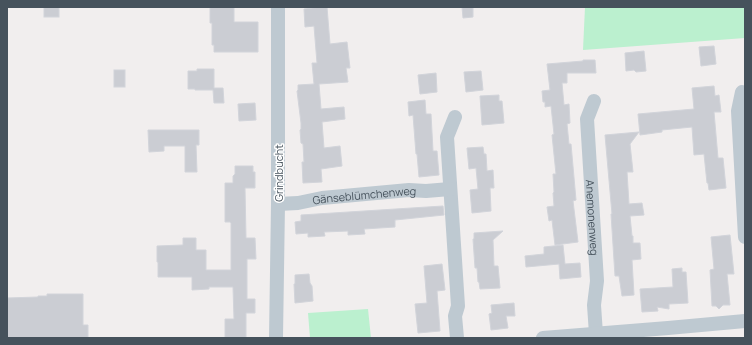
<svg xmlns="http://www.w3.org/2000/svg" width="752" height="345" viewBox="0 0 752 345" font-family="Manrope,sans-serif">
<rect width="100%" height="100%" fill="#f1eeee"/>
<g fill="#bbf0cf">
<polygon points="585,7 745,7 745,38 583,50"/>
<polygon points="368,309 371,338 310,338 308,313"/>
</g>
<g fill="#cbcdd3" stroke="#d2d4da">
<rect x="44" y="7" width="15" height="10"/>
<polygon points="210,7 234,7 234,22 258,22 258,52 214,52 214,45 212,45 212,23 210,23"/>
<polygon points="321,7 327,7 330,44 347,42 350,68 346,68 348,82 319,84 321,109 344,107 345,119 322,122 324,148 340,146 342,166 321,169 322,182 303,183 302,162 304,162 303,144 301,143 300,130 301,129 301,123 297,91 298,90 298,85 314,84 312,63 317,63 314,26 305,27 304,9"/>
<polygon points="462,7 473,7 473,17 463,18"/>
<polygon points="714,46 716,64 701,66 699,47"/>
<polygon points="644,51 646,71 636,72 634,70 626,71 625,53"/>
<polygon points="583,60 595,60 596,73 567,73 567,83 562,83 564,105 569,104 570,123 567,124 569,144 571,144 576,200 573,201 578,242 555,245 552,220 549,221 547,207 554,206 553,193 554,192 553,174 556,174 552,135 554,134 551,106 545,107 545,102 543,102 542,91 550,90 547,64 583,61"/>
<polygon points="197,69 214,69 214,88 223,88 224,103 214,103 213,90 195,90 195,89 188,89 188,71 197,71"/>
<rect x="114" y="70" width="11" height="17"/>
<polygon points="481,71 483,90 466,92 464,72"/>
<polygon points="436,73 437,92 420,94 418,75"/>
<polygon points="714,86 715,96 719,95 721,112 714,112 718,158 723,158 726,188 709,190 708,183 707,183 704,154 694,155 692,127 662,130 662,132 640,135 638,114 694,109 692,88"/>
<polygon points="499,95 499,101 502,101 504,123 482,125 480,96"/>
<polygon points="425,100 426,114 431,114 433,151 437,151 439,175 419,177 417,154 416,154 413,115 409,116 408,102"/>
<polygon points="255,103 256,120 239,121 238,104"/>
<polygon points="148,130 199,130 199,145 196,145 197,172 185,172 185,146 164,146 164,151 149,152"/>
<polygon points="639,132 630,144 633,172 627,172 629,204 642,203 644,215 630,216 632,236 633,236 633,243 640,243 641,259 632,260 634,295 622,296 619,276 615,276 611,214 612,214 605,135"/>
<polygon points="483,147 484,154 486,154 487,171 493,170 494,188 490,188 491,211 472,213 470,190 478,189 476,168 469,169 467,148"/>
<polygon points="235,166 253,166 253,172 255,172 255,188 245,188 246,238 255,238 256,259 247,259 247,299 255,299 255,313 246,313 246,338 225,338 225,319 234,319 233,287 209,287 209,289 192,290 192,277 158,277 158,262 157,262 157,246 183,245 183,238 196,238 196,250 206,250 206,270 231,270 231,223 230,222 225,222 225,183 233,183 233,176 235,174"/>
<polygon points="443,206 444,215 395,220 395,227 364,229 365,234 348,235 348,231 324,232 325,236 308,237 308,233 296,234 295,222 301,221 301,215"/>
<polygon points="503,231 493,240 494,266 498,266 500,288 480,289 479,282 478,282 477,268 475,268 473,239 474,239 474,233"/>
<polygon points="730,235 734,274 727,274 730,305 723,305 719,309 716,306 712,306 710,270 714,269 711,237"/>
<polygon points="563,245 565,264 580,263 581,277 560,279 559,264 526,267 525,256 544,254 544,247"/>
<polygon points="442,264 445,290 437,291 440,331 418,333 415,304 427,303 424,266"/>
<polygon points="682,268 682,272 686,272 688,303 669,304 669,309 657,307 658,311 642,312 640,289 673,287 672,269"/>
<polygon points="309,274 310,283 312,286 313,301 295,303 294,284 295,284 295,275"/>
<polygon points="47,294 83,294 83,325 88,325 88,338 7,338 7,298 38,297 38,296 47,296"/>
<polygon points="514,303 515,316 506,316 508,328 491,330 489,314 492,313 491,305"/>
</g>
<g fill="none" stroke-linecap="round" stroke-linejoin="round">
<g stroke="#bec9d1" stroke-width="14">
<polyline points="742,92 738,111 745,237"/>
<path id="s1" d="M594 101 587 119 597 281 594 305 596 334"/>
<polyline points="455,117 447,137 458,306 455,316 457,338"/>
<path id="s2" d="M278 204 298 203 322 198 409 190 426 191 450 189"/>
<polyline points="276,338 278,204 278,7"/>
<polyline points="543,338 668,328 745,321"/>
</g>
</g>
<g text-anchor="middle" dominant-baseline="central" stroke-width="3" stroke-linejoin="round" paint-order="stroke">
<g font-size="11" fill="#46525c" stroke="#fff">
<text transform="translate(278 173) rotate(-90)">Grindbucht</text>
<text stroke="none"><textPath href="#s2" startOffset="87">Gänseblümchenweg</textPath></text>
<text stroke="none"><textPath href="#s1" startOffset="118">Anemonenweg</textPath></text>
</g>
</g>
<rect width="752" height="345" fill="none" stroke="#46525c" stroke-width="16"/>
</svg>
